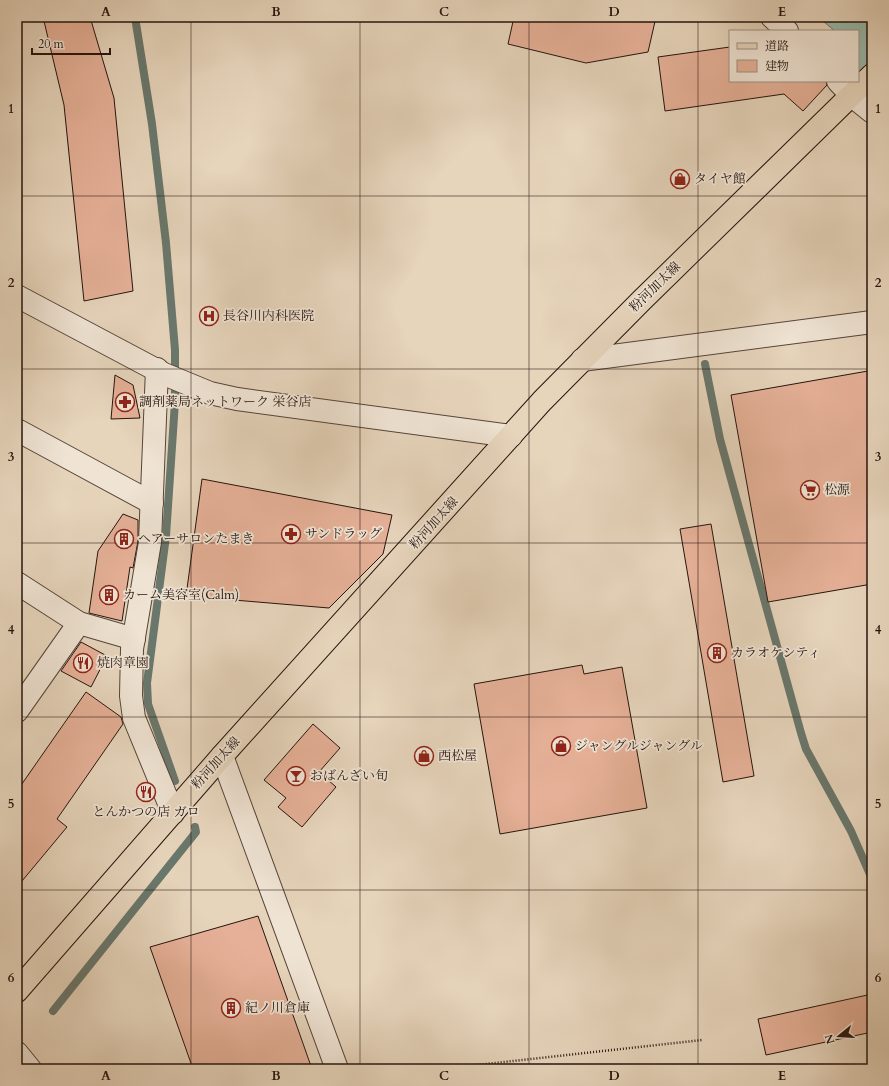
<svg xmlns="http://www.w3.org/2000/svg" width="889" height="1086" viewBox="0 0 889 1086" font-family="Cardo,'Noto Serif JP',serif">
<rect width="100%" height="100%" fill="#e6d4bb"/>
<filter id="stains"><feTurbulence type="fractalNoise" baseFrequency=".005" numOctaves="4"/><feColorMatrix values="0 0 0 0 .2 0 0 0 0 .09 0 0 0 0 .02 0 0 0 .5 -.17"/></filter>
<radialGradient id="worn" r=".72"><stop offset=".6" stop-color="#630" stop-opacity="0"/><stop offset="1" stop-color="#630" stop-opacity=".3"/></radialGradient>
<polygon fill="#97b9aa" stroke="#69776c" points="818,17 872,17 872,86 858,75 858,31 835,31"/>
<g fill="none" stroke-linecap="round" stroke-linejoin="round">
<g stroke="#69776c" stroke-width="8">
<polyline points="135,17 152,124 166,243 175,350 175,402 166,536 147,683 148,704 175,781"/>
<polyline points="705,364 720,439 801,733 806,749 851,831 872,879"/>
<polyline points="53,1011 196,832 195,827"/>
</g>
</g>
<g fill="#e5b097" stroke="#25140e">
<polygon points="43,17 90,17 114,98 133,291 84,301 64,105"/>
<polygon points="514,17 656,17 648,52 586,63 508,44"/>
<polygon points="730,47 730,81 826,81 827,85 803,111 784,94 665,111 658,57"/>
<polygon points="868,371 872,392 872,584 768,602 731,395"/>
<polygon points="115,375 133,385 140,418 111,419"/>
<polygon points="202,479 392,515 383,554 329,608 186,596"/>
<polygon points="123,514 138,520 138,541 133,568 130,567 122,621 89,613 98,551"/>
<polygon points="711,524 754,776 723,782 680,529"/>
<polygon points="81,642 107,656 91,687 61,671"/>
<polygon points="582,665 584,674 622,667 647,808 500,834 474,684"/>
<polygon points="86,692 121,717 123,724 57,819 67,827 17,887 17,791"/>
<polygon points="313,724 340,748 319,772 336,787 302,827 278,807 286,798 264,780"/>
<polygon points="258,916 312,1069 193,1069 150,947"/>
<polygon points="872,994 872,1032 766,1055 758,1019"/>
</g>
<g fill="none" stroke-linecap="round" stroke-linejoin="round">
<defs>
<g id="minor">
<polyline points="772,17 787,31"/>
<polyline points="838,81 852,96"/>
<polyline points="17,296 164,374 210,393 237,399 511,436"/>
<polyline points="582,360 872,322"/>
<polyline points="157,369 150,542 132,649 131,696 134,718 173,813"/>
<polyline points="17,430 152,503"/>
<polyline points="17,583 79,623 134,639"/>
<polyline points="17,711 79,623"/>
<polyline points="222,756 337,1069"/>
</g>
<g id="tertiary">
<polyline points="852,96 872,112"/>
<polyline points="17,1053 30,1069"/>
</g>
<polyline id="primary" points="17,991 222,756 542,401 642,300 872,75"/>
</defs>
<use href="#minor" stroke="#554439" stroke-width="24"/>
<use href="#tertiary" stroke="#554439" stroke-width="24"/>
<use href="#primary" stroke="#25140e" stroke-width="24"/>
<polyline stroke="#25140e" stroke-width="2.5" stroke-dasharray="1 2" stroke-linecap="butt" points="441,1069 702,1040"/>
<use href="#minor" stroke="#efe3d3" stroke-width="22"/>
<use href="#tertiary" stroke="#efe3d3" stroke-width="22"/>
<use href="#primary" stroke="#e6d4bb" stroke-width="22"/>
</g>
<path fill="none" stroke="#25140e" stroke-width="1" stroke-opacity="0.55" d="M191 17V1069M360 17V1069M529 17V1069M698 17V1069M17 196H872M17 369H872M17 543H872M17 717H872M17 890H872"/>
<defs>
<symbol id="shop-ring" viewBox="-11 -11 22 22"><circle r="9.5" fill="#efe3d3" stroke="#8f2418" stroke-width="1.5"/><path d="M-5-2.5h2.3a2.7 3.5 0 0 1 5.4 0H5L5.5 6h-11ZM-1.5-2.5h3a1.5 2.3 0 0 0-3 0Z" fill="#8f2418"/></symbol>
<symbol id="hospital-ring" viewBox="-11 -11 22 22"><circle r="9.5" fill="#efe3d3" stroke="#8f2418" stroke-width="1.5"/><path d="M-5-5h3v3.5h4V-5h3V5h-3V1.5h-4V5h-3Z" fill="#8f2418"/></symbol>
<symbol id="pharmacy-ring" viewBox="-11 -11 22 22"><circle r="9.5" fill="#efe3d3" stroke="#8f2418" stroke-width="1.5"/><path d="M-2-6h4v4h4v4h-4v4h-4v-4h-4v-4h4Z" fill="#8f2418"/></symbol>
<symbol id="supermarket-ring" viewBox="-11 -11 22 22"><circle r="9.5" fill="#efe3d3" stroke="#8f2418" stroke-width="1.5"/><path d="M-6-5.5h2.5l.6 2H6L4.5 2H-2.5L-4.4-4H-6ZM-1.5 3.2a1.3 1.3 0 1 0 .1 0ZM3 3.2a1.3 1.3 0 1 0 .1 0Z" fill="#8f2418"/></symbol>
<symbol id="building-ring" viewBox="-11 -11 22 22"><circle r="9.5" fill="#efe3d3" stroke="#8f2418" stroke-width="1.5"/><path d="M-4-6H4V6H1V3H-1V6H-4ZM-2.5-4.3h1.7v1.8h-1.7ZM.8-4.3h1.7v1.8H.8ZM-2.5-1h1.7V.8h-1.7ZM.8-1h1.7V.8H.8Z" fill="#8f2418"/></symbol>
<symbol id="restaurant-ring" viewBox="-11 -11 22 22"><circle r="9.5" fill="#efe3d3" stroke="#8f2418" stroke-width="1.5"/><path d="M-5-6h1v4h1v-4h1v4h1v-4h1v5L-1.5 .5V6h-2V.5L-5-1ZM5-6V6H3V1.5H1.5Q1.5-4 5-6Z" fill="#8f2418"/></symbol>
<symbol id="bar-ring" viewBox="-11 -11 22 22"><circle r="9.5" fill="#efe3d3" stroke="#8f2418" stroke-width="1.5"/><path d="M-6-5H6L.8 .8V4.5H3.5V6h-7V4.5H-.8V.8Z" fill="#8f2418"/></symbol>
</defs>
<g fill-rule="evenodd">
<use href="#shop-ring" x="669" y="168" width="22" height="22"/>
<use href="#hospital-ring" x="198" y="305" width="22" height="22"/>
<use href="#pharmacy-ring" x="114" y="391" width="22" height="22"/>
<use href="#supermarket-ring" x="799" y="479" width="22" height="22"/>
<use href="#pharmacy-ring" x="280" y="523" width="22" height="22"/>
<use href="#building-ring" x="113" y="528" width="22" height="22"/>
<use href="#building-ring" x="98" y="584" width="22" height="22"/>
<use href="#building-ring" x="706" y="642" width="22" height="22"/>
<use href="#restaurant-ring" x="72" y="652" width="22" height="22"/>
<use href="#shop-ring" x="550" y="735" width="22" height="22"/>
<use href="#shop-ring" x="413" y="745" width="22" height="22"/>
<use href="#bar-ring" x="285" y="765" width="22" height="22"/>
<use href="#restaurant-ring" x="135" y="781" width="22" height="22"/>
<use href="#building-ring" x="220" y="997" width="22" height="22"/>
</g>
<g text-anchor="middle" dominant-baseline="central" stroke-width="3.5" stroke-linejoin="round" paint-order="stroke">
<g font-size="13" fill="#25140e" stroke="#efe3d3" text-anchor="start">
<text x="694" y="179">タイヤ館</text>
<text x="223" y="316">長谷川内科医院</text>
<text x="139" y="402">調剤薬局ネットワーク 栄谷店</text>
<text x="824" y="490">松源</text>
<text x="305" y="534">サンドラッグ</text>
<text x="138" y="539">ヘアーサロンたまき</text>
<text x="123" y="595">カーム美容室(Calm)</text>
<text x="731" y="653">カラオケシティ</text>
<text x="97" y="663">焼肉章園</text>
<text x="575" y="746">ジャングルジャングル</text>
<text x="438" y="756">西松屋</text>
<text x="310" y="776">おばんざい旬</text>
<text x="146" y="812" text-anchor="middle">とんかつの店 ガロ</text>
<text x="245" y="1008">紀ノ川倉庫</text>
</g>
<g font-size="13" fill="#25140e" stroke="#efe3d3">
<text transform="translate(655 287) rotate(-44)">粉河加太線</text>
<text transform="translate(434 523) rotate(-48)">粉河加太線</text>
<text transform="translate(216 763) rotate(-48)">粉河加太線</text>
</g>
</g>
<rect width="889" height="1086" fill="none" stroke="#e6d4bb" stroke-width="44"/>
<rect x="729" y="30" width="130" height="52" fill="#efe3d3" stroke="#9e9084"/>
<rect x="737" y="43" width="20" height="6" fill="#e6d4bb" stroke="#9e9084"/>
<text x="765" y="50" font-size="12" fill="#25140e">道路</text>
<rect x="737" y="60" width="20" height="12" fill="#e5b097" stroke="#9e9084"/>
<text x="765" y="70" font-size="12" fill="#25140e">建物</text>
<g transform="translate(839 1036) rotate(252)" stroke="#efe3d3" stroke-width="3" paint-order="stroke">
<path d="M0-3L7 15L0 10L-7 15Z" fill="#25140e"/>
<text y="-6" font-size="11" font-weight="bold" text-anchor="middle" fill="#25140e">N</text>
</g>
<path d="M32 48v6h78v-6" fill="none" stroke="#25140e" stroke-width="2"/>
<text x="38" y="48" font-size="12" fill="#25140e" stroke="#efe3d3" stroke-width="3" paint-order="stroke">20 m</text>
<rect x="22" y="22" width="845" height="1042" fill="none" stroke="#25140e" stroke-width="1.5"/>
<g font-size="13" text-anchor="middle" font-weight="bold" fill="#25140e">
<text x="106" y="16">A</text>
<text x="276" y="16">B</text>
<text x="444" y="16">C</text>
<text x="614" y="16">D</text>
<text x="782" y="16">E</text>
<text x="11" y="113">1</text>
<text x="878" y="113">1</text>
<text x="11" y="287">2</text>
<text x="878" y="287">2</text>
<text x="11" y="461">3</text>
<text x="878" y="461">3</text>
<text x="11" y="634">4</text>
<text x="878" y="634">4</text>
<text x="11" y="808">5</text>
<text x="878" y="808">5</text>
<text x="11" y="982">6</text>
<text x="878" y="982">6</text>
<text x="106" y="1080">A</text>
<text x="276" y="1080">B</text>
<text x="444" y="1080">C</text>
<text x="614" y="1080">D</text>
<text x="782" y="1080">E</text>
</g>
<rect width="100%" height="100%" filter="url(#stains)"/>
<rect width="100%" height="100%" fill="url(#worn)"/>
</svg>
